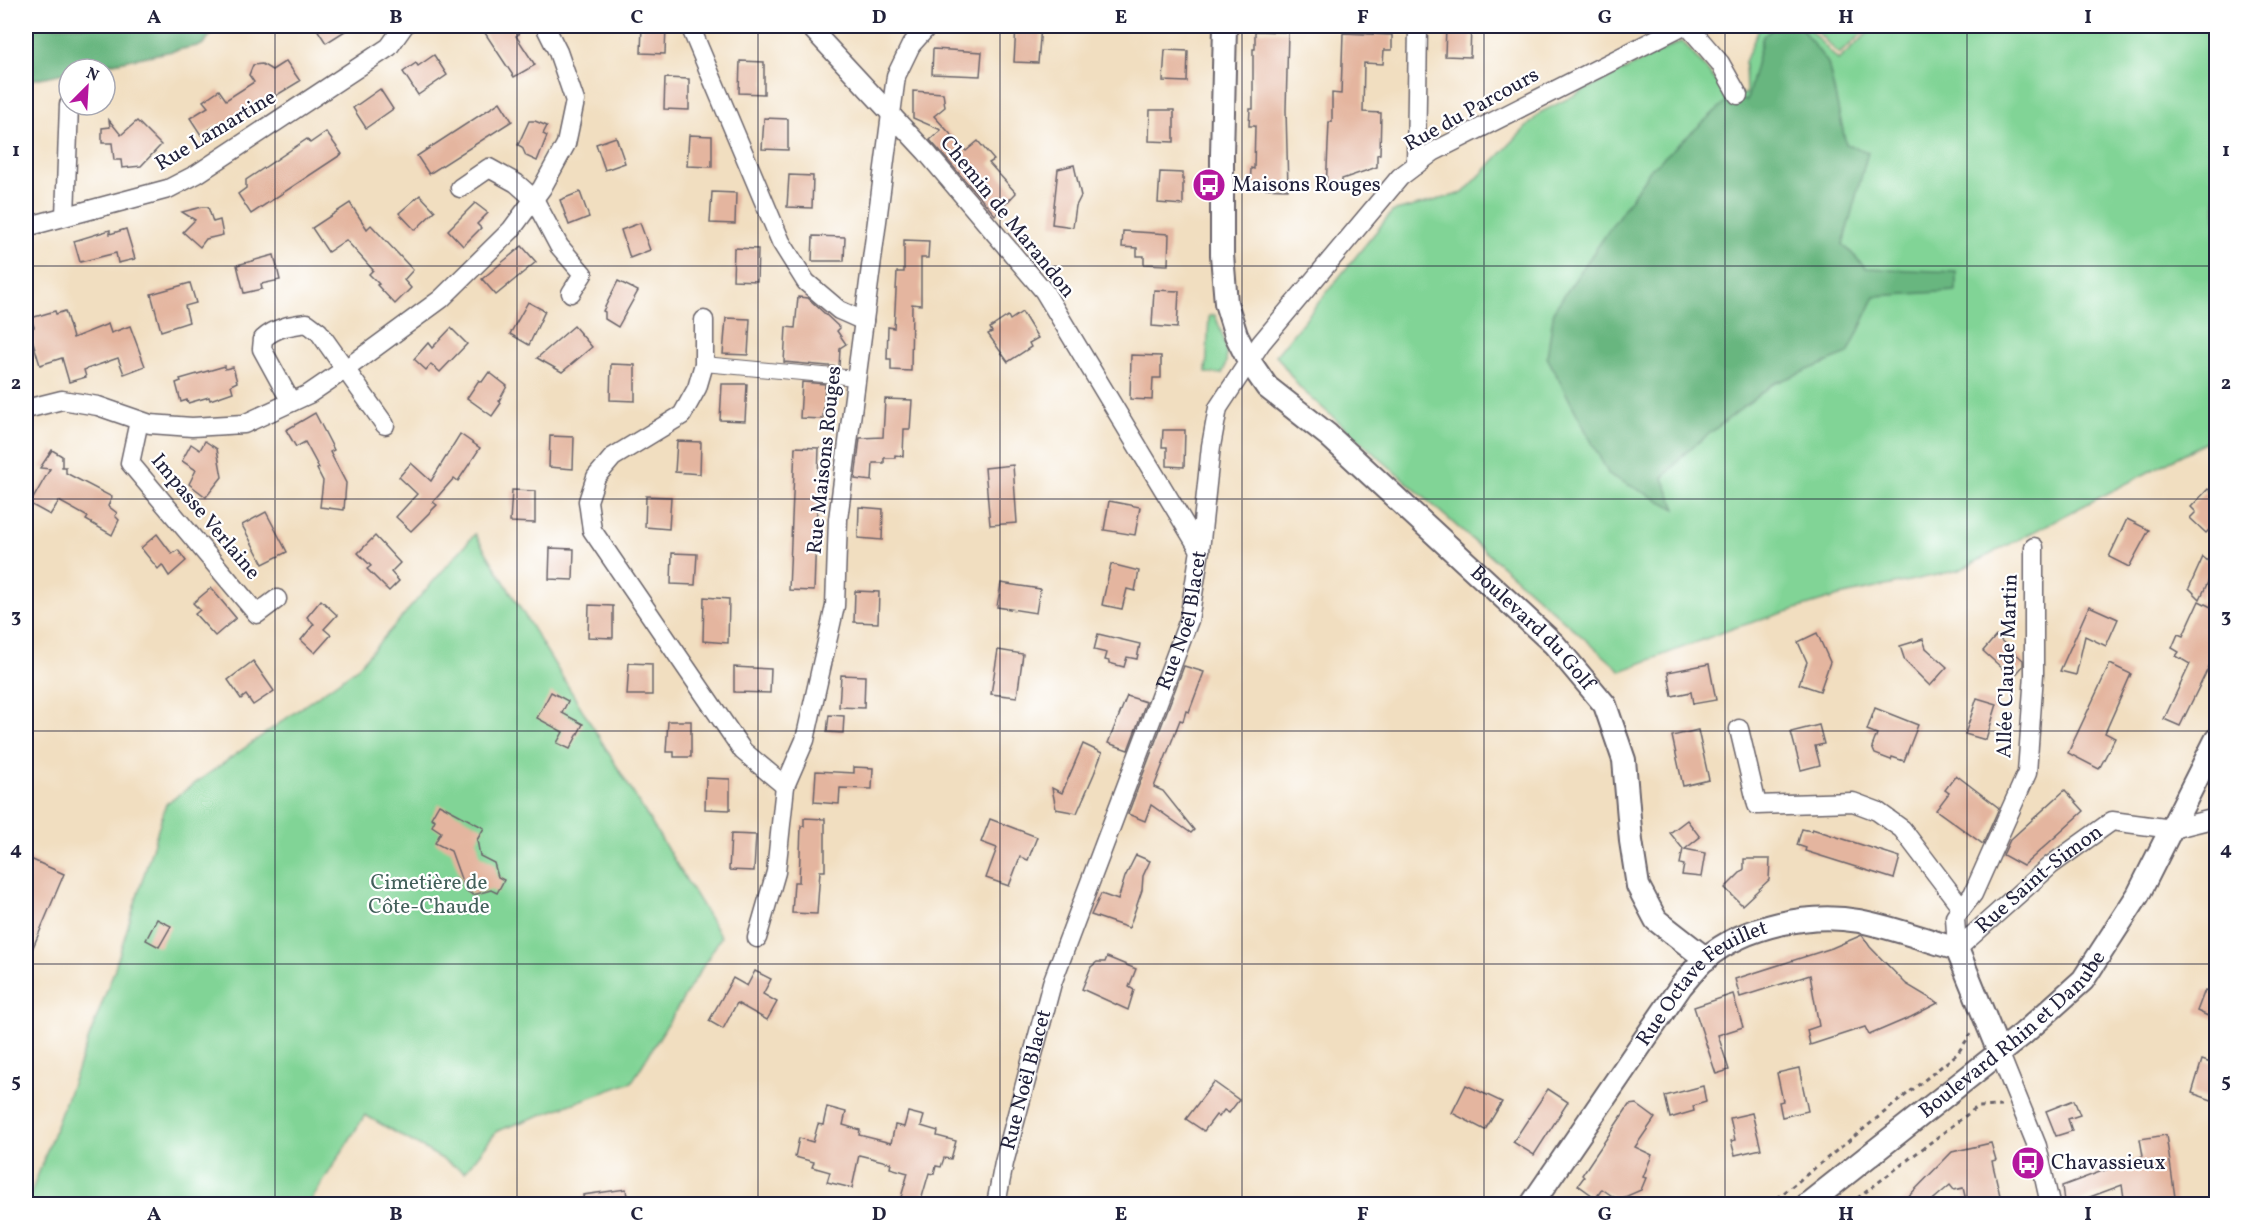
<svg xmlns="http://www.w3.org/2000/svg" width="2242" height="1230" viewBox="0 0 2242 1230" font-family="Vollkorn,serif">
<rect width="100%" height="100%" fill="#fff"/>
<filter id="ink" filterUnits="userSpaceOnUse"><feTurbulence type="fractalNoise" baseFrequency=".0167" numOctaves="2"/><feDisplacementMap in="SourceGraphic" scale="12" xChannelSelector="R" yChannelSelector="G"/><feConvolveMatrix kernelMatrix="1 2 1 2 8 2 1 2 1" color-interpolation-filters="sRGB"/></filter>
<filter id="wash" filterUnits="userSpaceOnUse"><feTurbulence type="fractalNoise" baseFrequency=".008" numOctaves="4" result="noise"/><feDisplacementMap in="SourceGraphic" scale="24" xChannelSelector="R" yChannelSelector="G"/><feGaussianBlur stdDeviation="1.35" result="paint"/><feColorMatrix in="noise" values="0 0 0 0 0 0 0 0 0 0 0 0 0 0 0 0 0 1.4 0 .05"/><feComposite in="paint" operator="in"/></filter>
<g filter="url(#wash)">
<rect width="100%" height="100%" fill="#f1dec0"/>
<g fill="#81d496" stroke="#527b68" stroke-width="1.5">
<polygon points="1760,26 1806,26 1838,60 1876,26 2216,26 2216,437 1960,570 1839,596 1734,628 1621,671 1300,388 1276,355 1392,212 1463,193 1541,112 1682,41 1728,95 1746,94 1745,62"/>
<polygon points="1811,26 1871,26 1839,54"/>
<path d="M1215 315C1222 334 1233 355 1222 374L1206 373 1209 316Z"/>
<polygon points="475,534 721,937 632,1082 497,1131 465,1172 365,1115 309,1204 27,1204 114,971 166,804 357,668"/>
</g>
<g fill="#68b67f" stroke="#456c5d" stroke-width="1.5">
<polygon points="26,26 219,26 202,45 84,69 69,69 69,72 26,81"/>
<polygon points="1777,26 1795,26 1801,28 1828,63 1846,144 1868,152 1843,244 1866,268 1956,272 1956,291 1875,296 1848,354 1773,384 1687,451 1663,478 1676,509 1609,475 1547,357 1554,310 1651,169 1729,99 1747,100 1763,36"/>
</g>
<g id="blocks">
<g fill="#e4b59f">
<polygon points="315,26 353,26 326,43"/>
<polygon points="497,26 513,26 519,34 516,36 535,65 514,77 485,33"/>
<polygon points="642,26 666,26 665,54 641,53"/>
<polygon points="1016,26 1041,26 1038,63 1014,62"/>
<polygon points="1446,26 1471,26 1470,57 1445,56"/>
<polygon points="1255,31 1288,32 1286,110 1288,189 1250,188 1251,168 1254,169 1255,126 1249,126 1250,109 1253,109 1253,49 1255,49"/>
<polygon points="1343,33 1392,35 1392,50 1384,50 1383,64 1364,63 1363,112 1381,113 1380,154 1377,155 1377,167 1342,179 1342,190 1326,190 1329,122 1332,122 1332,93 1341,94"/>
<polygon points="933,49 982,52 980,76 932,74"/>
<polygon points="1165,50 1188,51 1187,82 1163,81"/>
<polygon points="434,55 447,75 418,95 403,72 416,63 418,66"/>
<polygon points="286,61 300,81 259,106 258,104 221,128 219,123 201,135 190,118 208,107 203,101 219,90 226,100 254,82 249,75 253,65 262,64 272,70"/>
<polygon points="740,61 764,62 764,94 739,93"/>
<polygon points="665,78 689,79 689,110 664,109"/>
<polygon points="380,89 393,109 366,128 353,108"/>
<polygon points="913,91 943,93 945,107 934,116 966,151 978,141 994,160 989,163 1016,193 995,215 930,140 941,130 913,118"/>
<polygon points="500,102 512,121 429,174 417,156"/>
<polygon points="1150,110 1174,110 1174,142 1149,141"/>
<polygon points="764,118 788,119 788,150 762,149"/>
<polygon points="109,120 121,135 137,121 161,145 141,166 122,168 121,160 114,160 112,143 102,143 102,128 110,127"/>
<polygon points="529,121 535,121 547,126 543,134 547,136 537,161 526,156 522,147 518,145"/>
<polygon points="326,132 342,154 251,214 238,194 246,188 246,180 307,139 310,143"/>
<polygon points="689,135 712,136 712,167 687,166"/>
<polygon points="616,137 625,163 605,170 596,144"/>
<polygon points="1074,165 1081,196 1076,206 1073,227 1052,224 1058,169"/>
<polygon points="1160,172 1183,173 1183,205 1158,203"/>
<polygon points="789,175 813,176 812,208 787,207"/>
<polygon points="580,192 589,217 569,225 560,200"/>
<polygon points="712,192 736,193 735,224 710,223"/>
<polygon points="420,195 435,211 415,230 399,213"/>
<polygon points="350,203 367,229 371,225 413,270 404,280 411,288 395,304 377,285 379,284 369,274 373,270 346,240 328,252 312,228"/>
<polygon points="475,203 488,213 477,224 481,228 463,246 448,230"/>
<polygon points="202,207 208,207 213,222 220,220 223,235 206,239 200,247 183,232 195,220 182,212"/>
<polygon points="640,223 650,250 630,258 621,230"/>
<polygon points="126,229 135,259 118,263 116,253 80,262 74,241 110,230 110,234"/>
<polygon points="1123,231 1169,234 1168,265 1144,264 1144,256 1137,256 1137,248 1122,247"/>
<polygon points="813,236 845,237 844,261 812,261"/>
<polygon points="904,240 929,241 928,258 921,258 921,305 912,304 911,371 891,370 891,359 887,359 888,327 894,328 897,272 904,272"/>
<polygon points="522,246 536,262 496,295 482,279"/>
<polygon points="734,248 758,249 757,281 733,280"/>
<polygon points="274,255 280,280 261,284 262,289 244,293 237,265"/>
<polygon points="618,281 638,291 618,327 605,319 605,312 603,311"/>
<polygon points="190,283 196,303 185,306 189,322 161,331 151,294"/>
<polygon points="1154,290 1179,291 1177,328 1152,326"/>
<polygon points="798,297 808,298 840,328 837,331 846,344 840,348 839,367 784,362 786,327 795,328"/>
<polygon points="528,302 545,311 529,345 510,334"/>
<polygon points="55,311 56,314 65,311 73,338 108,324 111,333 130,326 145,366 124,374 118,358 84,370 86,377 69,382 62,358 40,365 29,329 34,327 31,318"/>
<polygon points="1022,312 1038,338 1029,343 1031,347 1008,362 988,334 992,332 990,328 1008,316 1010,320"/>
<polygon points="726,318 750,319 748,355 723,354"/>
<polygon points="574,326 592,347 562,372 537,358"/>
<polygon points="451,328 467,344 440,372 431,364 426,370 414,359 428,343 432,348"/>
<polygon points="1131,355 1161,356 1161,378 1153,378 1152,400 1130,399"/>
<polygon points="611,364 635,365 635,401 610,400"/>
<polygon points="225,366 225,369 233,367 237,382 231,385 233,392 210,400 209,397 188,403 187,400 181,402 176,383 181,381 180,379"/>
<polygon points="489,372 507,386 499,401 501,403 492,416 467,398 479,380 482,382"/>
<polygon points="802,382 825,384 823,419 800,418"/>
<polygon points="722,384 747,384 745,421 720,420"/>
<polygon points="885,399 912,400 910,429 904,429 903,456 895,455 895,458 884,458 884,463 873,463 872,481 855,479 860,438 883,437"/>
<polygon points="315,413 334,450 330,452 346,483 344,510 320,507 323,481 317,469 319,468 305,442 296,447 286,430"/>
<polygon points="1163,430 1185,430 1184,467 1167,466 1167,447 1162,447"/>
<polygon points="460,434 480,448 458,481 454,478 433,502 437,505 411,531 396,517 417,494 399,477 411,463 431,481"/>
<polygon points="550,436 574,437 573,469 549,467"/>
<polygon points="205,441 217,449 222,477 206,497 189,484 196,470 182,461 191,444 200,450"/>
<polygon points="677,441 701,442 700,474 675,472"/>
<polygon points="795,447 819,448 814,591 789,590"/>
<polygon points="52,450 62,456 62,467 66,467 66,473 112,497 108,506 117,513 115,516 119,520 112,535 86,520 88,517 59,501 50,515 30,504 50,469 40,468"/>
<polygon points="1013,465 1017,523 990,525 985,468"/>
<polygon points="2208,489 2217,496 2217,522 2206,533 2190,518 2196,512 2191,507"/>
<polygon points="512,490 535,491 535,523 510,522"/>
<polygon points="646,496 671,497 669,529 645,527"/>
<polygon points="1109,501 1140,507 1135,535 1104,530"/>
<polygon points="859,507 883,509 882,540 858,538"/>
<polygon points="266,512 287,552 263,564 242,525"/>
<polygon points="2127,519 2149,530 2129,567 2109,557"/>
<polygon points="157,534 172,554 178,550 186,561 169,576 162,565 158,569 141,548"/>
<polygon points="375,536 400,563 391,572 399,581 389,591 367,569 371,566 358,553"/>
<polygon points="550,548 574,549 573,580 549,579"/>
<polygon points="672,553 697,554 695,585 671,584"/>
<polygon points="2203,557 2215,567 2200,599 2189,588"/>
<polygon points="1111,564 1139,571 1135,591 1127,589 1122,609 1102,605"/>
<polygon points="1001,583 1040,589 1036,613 997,607"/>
<polygon points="211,588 236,618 215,636 195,614 200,610 193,603"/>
<polygon points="855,591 879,592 878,623 854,622"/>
<polygon points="704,597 729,599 728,643 703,641"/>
<polygon points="321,600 337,615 324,629 331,635 315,653 301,640 314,624 307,617"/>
<polygon points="2199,601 2217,610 2217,650 2180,726 2164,719 2190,664 2176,656 2179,652 2172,648 2178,634 2183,636"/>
<polygon points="589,605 613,606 613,638 588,637"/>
<polygon points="2089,606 2118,619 2106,646 2085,636 2076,675 2060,671"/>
<polygon points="1817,633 1830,662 1820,691 1799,684 1807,662 1798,642"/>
<polygon points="1098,634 1140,644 1137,659 1127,657 1124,667 1109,663 1109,661 1105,660 1107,653 1094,650"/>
<polygon points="1996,636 2023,660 2023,666 2013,678 1983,651"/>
<polygon points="1923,639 1926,648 1947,667 1930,686 1905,661 1900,646"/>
<polygon points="998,650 1023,654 1017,697 991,694"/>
<polygon points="253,661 274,691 253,705 246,695 241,699 228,680"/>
<polygon points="629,663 652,664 652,695 627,695"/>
<polygon points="1709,664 1716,700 1693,704 1691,692 1672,696 1668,672"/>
<polygon points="2110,664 2131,674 2105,733 2115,738 2099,769 2068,753"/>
<polygon points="1184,666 1204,672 1189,712 1186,711 1183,721 1180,720 1154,787 1163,791 1194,830 1191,833 1151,805 1145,821 1128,814"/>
<polygon points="734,667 771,669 770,693 734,692"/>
<polygon points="841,675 865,676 864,708 839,707"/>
<polygon points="551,692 568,701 562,713 583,724 570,749 557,743 563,732 537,718"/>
<polygon points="1127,696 1146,702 1128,750 1108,743"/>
<polygon points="1977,698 1997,704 1986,740 1965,734"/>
<polygon points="1875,708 1918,725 1904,761 1892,757 1891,760 1875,754 1872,747 1877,734 1867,730"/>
<polygon points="829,715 844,716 843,733 827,732"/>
<polygon points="668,721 691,721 691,757 674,757 674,752 666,752"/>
<polygon points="1819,725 1824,744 1815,746 1820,765 1801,770 1791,732"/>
<polygon points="1698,730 1709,780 1683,786 1672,736"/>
<polygon points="1083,744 1102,753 1094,774 1077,813 1056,809 1052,788 1062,793"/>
<polygon points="854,767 873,768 872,789 840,788 839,804 814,802 816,771 854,773"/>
<polygon points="1956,775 1999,808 1983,844 1936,810 1949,793 1945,790"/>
<polygon points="706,778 730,779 730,810 705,809"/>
<polygon points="2065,790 2084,811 2023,866 2003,855 2010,840"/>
<polygon points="439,804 484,828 477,840 480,856 494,863 498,877 504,880 497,893 491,890 473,895 465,890 451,851 435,843 441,832 432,826 435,820 431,818"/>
<polygon points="804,818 825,819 825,871 820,871 817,914 792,913 794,882 799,882 801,826 804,826"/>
<polygon points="990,819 1037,837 1028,860 1020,857 1009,886 986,878 997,848 981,842"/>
<polygon points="1687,820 1700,837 1685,849 1705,853 1701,877 1682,875 1684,865 1680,864 1683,849 1670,833"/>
<polygon points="1802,829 1811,831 1812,829 1900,857 1894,879 1805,851 1806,848 1797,845"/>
<polygon points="731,834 756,835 754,871 729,870"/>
<polygon points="1136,855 1150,861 1143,876 1142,890 1129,928 1091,915 1101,894 1118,900 1125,877"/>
<polygon points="26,857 64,874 26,964"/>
<polygon points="1744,859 1770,859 1769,880 1742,905 1725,888 1744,869"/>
<polygon points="157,919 171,926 159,947 146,940"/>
<polygon points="1862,935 1870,947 1906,984 1938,1003 1911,1017 1869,1035 1865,1027 1810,1045 1807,1030 1819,1026 1810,975 1740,997 1735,979 1832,948"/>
<polygon points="1107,957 1136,969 1129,987 1134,990 1128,1010 1082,989 1091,967 1097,962 1105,962"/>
<polygon points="755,971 771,979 763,994 777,1002 767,1020 737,1003 723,1029 709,1021 733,978 747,986"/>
<polygon points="2205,990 2217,994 2217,1020 2197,1011"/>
<polygon points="1733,994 1743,1027 1718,1035 1729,1070 1716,1074 1694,1007"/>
<polygon points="2202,1060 2217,1065 2217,1102 2192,1093"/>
<polygon points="1799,1068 1808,1111 1782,1117 1779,1102 1783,1101 1777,1073"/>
<polygon points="1214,1082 1239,1100 1229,1113 1224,1110 1219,1117 1216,1115 1204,1131 1186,1119"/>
<polygon points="1466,1085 1502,1102 1485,1130 1452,1113"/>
<polygon points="1703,1086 1706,1102 1693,1106 1694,1111 1670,1118 1665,1096"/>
<polygon points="1548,1089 1568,1102 1534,1155 1513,1142"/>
<polygon points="2074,1100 2080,1115 2068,1119 2072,1131 2056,1136 2046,1111"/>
<polygon points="1636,1104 1655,1118 1635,1147 1652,1155 1643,1177 1646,1178 1641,1190 1618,1200 1602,1189 1596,1198 1578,1185 1584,1177 1582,1175 1629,1105"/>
<polygon points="827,1107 846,1112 843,1125 860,1130 859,1135 891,1143 895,1125 904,1127 908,1112 924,1116 921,1126 938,1131 937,1136 956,1141 951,1159 944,1158 941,1167 936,1166 934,1174 929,1173 920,1204 899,1204 908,1173 890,1168 891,1163 859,1155 852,1188 827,1182 830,1172 812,1167 814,1162 795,1157 799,1138 813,1142 818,1124 823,1125"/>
<polygon points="1752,1113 1761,1149 1735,1155 1731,1141 1735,1140 1730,1118"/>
<polygon points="2166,1135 2176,1204 2125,1204 2122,1185 2082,1200 2064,1202 2062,1186 2143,1156 2140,1139"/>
<polygon points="1991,1143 1996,1160 1992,1161 2002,1204 1967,1204 1963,1188 1954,1190 1950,1185 1928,1204 1901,1204 1952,1152"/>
<polygon points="626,1189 628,1204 584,1204 583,1195"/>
</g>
</g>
</g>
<g filter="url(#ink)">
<use href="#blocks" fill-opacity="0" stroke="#6a646a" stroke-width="1.5"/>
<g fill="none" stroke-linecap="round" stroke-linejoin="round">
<defs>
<polyline id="pedestrian" points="704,364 856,378"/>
<g id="minor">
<polyline points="690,26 781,242 806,282 839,310 864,321"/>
<polyline points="809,26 926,152 1044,291 1200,550"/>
<polyline points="1688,26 1720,63 1738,95"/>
<polyline points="1416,165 1418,26"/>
<polyline points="460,188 489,168 516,183 534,199 559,246 583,274 571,293"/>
<polyline points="65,216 69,105"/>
<polyline points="26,227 168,189 197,174 389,47 404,26"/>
<polyline points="704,320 704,364 697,388 682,415 613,457 596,477 588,501 592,530 743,751 785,786"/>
<path d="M291 402 262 349 263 339C276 327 291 325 307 323L319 332 385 425"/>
<polyline points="26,409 62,400 98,406 150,424 192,427 244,424 309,394 347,368 441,299 511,230 542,188 566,144 575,101 558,52 545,26"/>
<polyline points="139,421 130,463 257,614 277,599"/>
<polyline points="1739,729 1757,805 1853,802 1877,811 1902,829 1962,908"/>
<polyline points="757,938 776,872 785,786 805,740 835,606 838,519 896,76 911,45 928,26"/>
<polyline points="1957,949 1955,917 1973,894 2027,773 2034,674 2034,547"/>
<path id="s1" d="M1957 949 2051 865 2112 821 2172 829 2216 818"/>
<polyline points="1999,1052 2037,1146 2050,1204"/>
<path id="s2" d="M996 1204 1004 1163 1052 983 1189 620 1200 550 1211 446 1218 408 1261 343 1400 177 1433 152 1682 26"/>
</g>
<g id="tertiary">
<path id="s3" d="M1225 26 1222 155V255L1226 303 1236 335 1249 361 1267 387 1328 435 1554 644 1605 705 1624 760 1631 841 1638 886 1656 920 1706 959"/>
<path id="s4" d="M1532 1204 1681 986C1689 977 1697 966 1706 958 1745 926 1809 912 1859 921 1892 927 1925 940 1957 949L1999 1052"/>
<path id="s5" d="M1808 1204 2023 1034 2083 980 2138 895 2216 740"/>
</g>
</defs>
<use href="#pedestrian" stroke="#6a646a" stroke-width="16"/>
<use href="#minor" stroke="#6a646a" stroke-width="21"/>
<use href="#tertiary" stroke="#6a646a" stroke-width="26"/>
<g stroke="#6a646a" stroke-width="3" stroke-dasharray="4.5 4.5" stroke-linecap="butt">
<polyline points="1770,1204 1957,1054 1971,1034"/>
<polyline points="1850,1204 1977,1107 2001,1106"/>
</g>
<use href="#pedestrian" stroke="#fff" stroke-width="14"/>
<use href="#minor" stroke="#fff" stroke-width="18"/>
<use href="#tertiary" stroke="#fff" stroke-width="22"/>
</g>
</g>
<path fill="none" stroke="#22223b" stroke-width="1.5" stroke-opacity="0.55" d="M275 26V1204M517 26V1204M758 26V1204M1000 26V1204M1242 26V1204M1484 26V1204M1725 26V1204M1967 26V1204M26 266H2216M26 499H2216M26 731H2216M26 964H2216"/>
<defs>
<symbol id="bus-disc" viewBox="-11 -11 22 22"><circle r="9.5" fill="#b5179e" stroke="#fff"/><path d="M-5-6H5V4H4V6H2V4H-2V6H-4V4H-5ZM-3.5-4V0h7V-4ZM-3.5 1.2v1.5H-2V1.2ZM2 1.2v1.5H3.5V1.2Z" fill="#fff"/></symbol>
</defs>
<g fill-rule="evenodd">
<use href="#bus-disc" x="1190" y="166" width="38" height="38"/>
<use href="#bus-disc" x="2009" y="1144" width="38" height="38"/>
</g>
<g text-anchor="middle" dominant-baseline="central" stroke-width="4.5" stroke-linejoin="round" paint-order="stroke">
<g font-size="21" fill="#22223b" stroke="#fff">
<text transform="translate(1472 110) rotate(-29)">Rue du Parcours</text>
<text transform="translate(216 131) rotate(-31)">Rue Lamartine</text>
<text transform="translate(1007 217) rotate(51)">Chemin de Marandon</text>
<text transform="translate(825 460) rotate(-84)">Rue Maisons Rouges</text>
<text transform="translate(205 517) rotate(50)">Impasse Verlaine</text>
<text stroke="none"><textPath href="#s2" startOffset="614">Rue Noël Blacet</textPath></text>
<text stroke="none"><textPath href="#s3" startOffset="730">Boulevard du Golf</textPath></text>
<text transform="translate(2008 666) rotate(-88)">Allée Claude Martin</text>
<text stroke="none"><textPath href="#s1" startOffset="108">Rue Saint-Simon</textPath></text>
<text stroke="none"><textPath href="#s4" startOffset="282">Rue Octave Feuillet</textPath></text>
<text stroke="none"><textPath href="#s5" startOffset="266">Boulevard Rhin et Danube</textPath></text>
<text stroke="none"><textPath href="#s2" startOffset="128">Rue Noël Blacet</textPath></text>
</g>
<g font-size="21" fill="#22223b" stroke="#fff" text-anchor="start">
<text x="1232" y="185">Maisons Rouges</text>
<text x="2051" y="1163">Chavassieux</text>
</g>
<g font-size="21" fill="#43605b" stroke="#fff">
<text x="429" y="883">Cimetière de<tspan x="429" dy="24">Côte-Chaude</tspan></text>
</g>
</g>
<rect width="2242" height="1230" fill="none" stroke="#fff" stroke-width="66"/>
<g transform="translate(87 87) rotate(24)"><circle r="28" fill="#ffffff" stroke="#a7a7b1" stroke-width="1.5"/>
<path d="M0-4.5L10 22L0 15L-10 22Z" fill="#b5179e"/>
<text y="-9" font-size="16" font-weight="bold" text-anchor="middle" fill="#22223b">N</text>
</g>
<rect x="33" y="33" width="2176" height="1164" fill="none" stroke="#22223b" stroke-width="2"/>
<g font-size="20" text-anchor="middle" font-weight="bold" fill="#22223b">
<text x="154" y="23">A</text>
<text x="396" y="23">B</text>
<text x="637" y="23">C</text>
<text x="879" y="23">D</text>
<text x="1121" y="23">E</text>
<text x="1363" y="23">F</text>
<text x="1605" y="23">G</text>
<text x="1846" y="23">H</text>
<text x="2088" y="23">I</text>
<text x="16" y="156">1</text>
<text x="2226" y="156">1</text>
<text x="16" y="389">2</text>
<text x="2226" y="389">2</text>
<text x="16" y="622">3</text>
<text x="2226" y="622">3</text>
<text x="16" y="855">4</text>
<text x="2226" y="855">4</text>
<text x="16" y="1087">5</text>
<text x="2226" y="1087">5</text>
<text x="154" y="1220">A</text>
<text x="396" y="1220">B</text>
<text x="637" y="1220">C</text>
<text x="879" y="1220">D</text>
<text x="1121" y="1220">E</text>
<text x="1363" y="1220">F</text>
<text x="1605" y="1220">G</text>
<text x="1846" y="1220">H</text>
<text x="2088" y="1220">I</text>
</g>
</svg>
